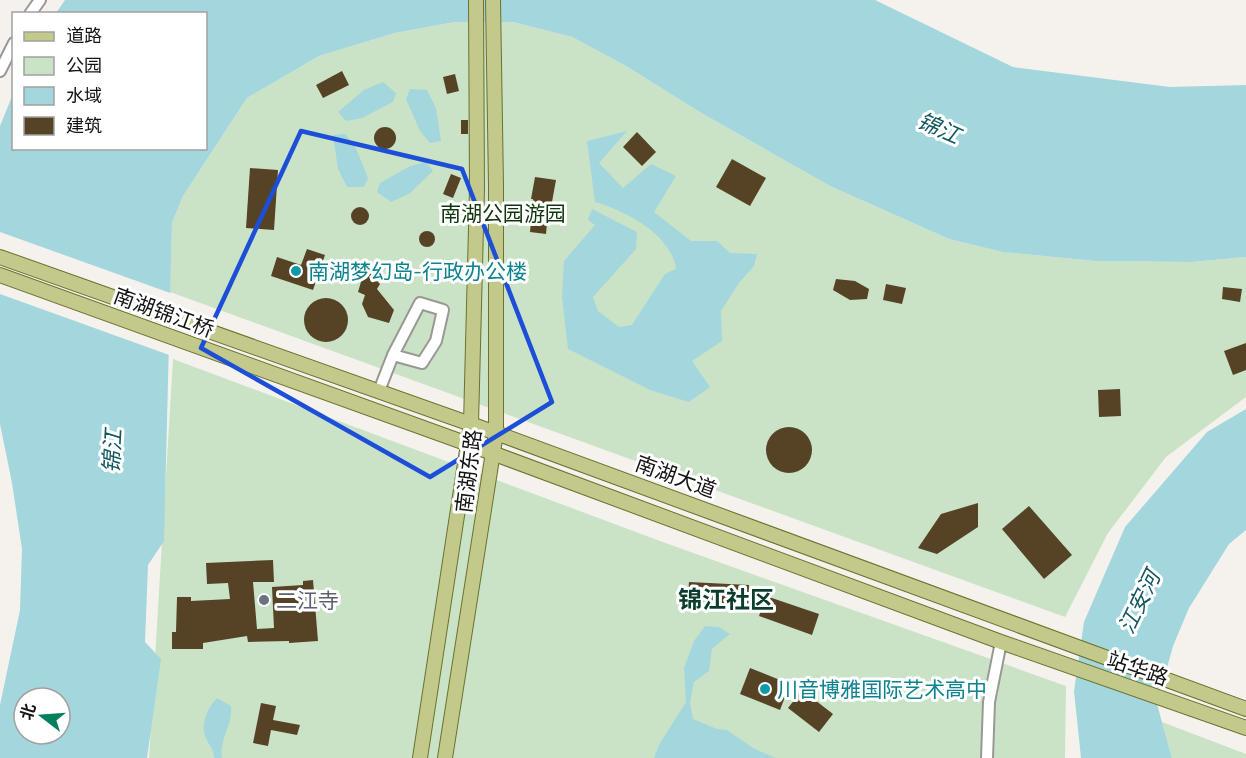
<svg xmlns="http://www.w3.org/2000/svg" width="1246" height="758" viewBox="0 0 1246 758" font-family="Mulish,'Noto Sans SC',sans-serif">
<rect width="100%" height="100%" fill="#f5f2ee"/>
<g fill="#cae3c7">
<polygon points="455,22 513,22 572,37 626,66 703,114 830,186 949,239 1004,252 1095,261 1191,262 1246,257 1246,397 1166,457 1108,533 1065,617 170,292 172,223 183,196 247,98 319,56 395,33"/>
<polygon points="173,359 660,541 1066,686 1065,758 149,758"/>
<polygon points="1162,722 1246,754 1246,758 1172,758"/>
</g>
<g fill="#a4d6dd" fill-rule="evenodd">
<path d="M65 0H875L1013 67 1170 87 1246 85V257L1191 262 1095 261 1003 252 949 239 830 186 703 114 626 66 572 37 513 22H455L395 33 319 56 247 98 183 196 172 223 164 541 148 565 145 642 161 659 147 758H0V705L20 610 22 549 12 483 0 424V126L13 94 14 148H206V14L56 13ZM24 698H60V734H24Z"/>
<polygon points="383,82 396,93 393,102 362,118 346,121 338,112 364,90"/>
<polygon points="410,89 427,90 436,108 441,141 430,143 420,131 406,99"/>
<path d="M627 131 599 163 623 188 651 164 676 176 654 212 691 241H717L730 253 757 254 754 266 739 283 721 311 722 341 692 361 710 387 689 402 650 390 568 349 562 297 564 261 595 225 588 220 592 209 637 232 636 249 593 297 598 311 619 327 632 325 665 274 676 269C671 234 626 211 595 202L587 141Z"/>
<polygon points="345,134 355,146 368,178 364,187 347,187 338,169 333,135"/>
<polygon points="426,162 433,171 409,194 391,202 377,192 380,183 410,166"/>
<polygon points="1246,409 1246,530 1229,544 1189,608 1173,646 1157,704 1172,758 1081,758 1074,691 1084,622 1125,527 1207,432"/>
<polygon points="705,626 719,627 730,634 712,649 709,671 694,682 690,702 693,719 717,729 727,730 753,748 775,758 654,758 659,745 686,702 684,668 694,641"/>
<path d="M217 698 231 706C233 725 219 739 222 758H214C214 749 210 747 207 740 199 725 207 709 217 698Z"/>
</g>
<polygon fill="#f5f2ee" points="0,232 173,294 172,356 0,294"/>
<g fill="#564325">
<polygon points="342,71 349,85 323,98 316,85"/>
<polygon points="455,74 459,91 447,94 443,77"/>
<rect x="461" y="120" width="7" height="14"/>
<circle cx="385" cy="138" r="11"/>
<polygon points="637,132 656,152 642,166 623,147"/>
<polygon points="732,159 766,178 750,206 716,187"/>
<polygon points="250,168 278,170 274,230 246,228"/>
<polygon points="451,174 461,178 453,198 443,194"/>
<polygon points="535,177 556,180 552,202 549,202 546,234 530,232 533,199 531,199"/>
<circle cx="360" cy="216" r="9"/>
<circle cx="427" cy="239" r="8"/>
<polygon points="307,249 325,255 313,290 271,276 277,257 301,265"/>
<polygon points="365,268 380,284 377,289 394,310 389,323 368,317 362,304 365,295 358,292"/>
<polygon points="836,279 855,281 869,289 867,299 850,300 833,290"/>
<polygon points="886,284 906,288 902,304 883,300"/>
<polygon points="1223,287 1242,289 1240,302 1222,299"/>
<circle cx="326" cy="320" r="22"/>
<polygon points="1246,343 1246,370 1233,375 1224,351"/>
<polygon points="1120,389 1121,416 1099,417 1098,390"/>
<circle cx="789" cy="450" r="23"/>
<polygon points="978,503 978,527 937,554 918,548 941,514"/>
<polygon points="1029,506 1072,555 1044,579 1002,529"/>
<polygon points="273,560 274,582 253,582 257,629 274,628 272,587 303,585 303,581 313,580 318,641 289,643 289,641 248,642 247,636 203,643 203,649 172,649 172,632 176,632 177,597 191,597 191,601 230,599 228,583 207,584 206,563"/>
<polygon points="689,582 749,585 748,612 687,609"/>
<polygon points="766,596 819,614 812,635 759,616"/>
<polygon points="750,668 790,684 780,710 740,694"/>
<polygon points="802,690 833,714 819,732 788,708"/>
<polygon points="261,703 276,706 273,720 300,725 297,735 271,730 268,746 253,743"/>
</g>
<g fill="none" stroke-linecap="round" stroke-linejoin="round">
<defs>
<g id="minor">
<polyline points="30,14 40,0"/>
<polyline points="0,71 14,43"/>
<polyline points="379,391 393,355 420,303 443,310 436,341 422,363 393,355"/>
<polyline points="987,758 989,702 1001,642"/>
</g>
<g id="major">
<polyline points="0,257 496,433 1246,709"/>
<polyline points="0,275 468,444 1001,642 1246,728"/>
<polyline points="420,758 471,424 477,188 476,0"/>
<polyline points="445,758 496,433 496,186 493,0"/>
</g>
</defs>
<use href="#minor" stroke="#9a9894" stroke-width="14"/>
<use href="#major" stroke="#6b722e" stroke-width="16"/>
<use href="#minor" stroke="#fff" stroke-width="10"/>
<use href="#major" stroke="#c2c98b" stroke-width="14"/>
</g>
<path fill="none" stroke="#1d4ed8" stroke-width="4.5" stroke-linejoin="round" d="M301 131 462 169 552 402 430 477 201 348Z"/>
<g fill="#0f9aa8" stroke="#fff" stroke-width="2">
<circle cx="296" cy="271" r="6"/>
<circle cx="765" cy="689" r="6"/>
</g>
<circle fill="#6b7280" stroke="#fff" stroke-width="2" cx="264" cy="600" r="6"/>
<g text-anchor="middle" dominant-baseline="central" stroke-width="6" stroke-linejoin="round" paint-order="stroke">
<g font-size="21" fill="#0f360c" stroke="#fff">
<text x="503" y="213">南湖公园游园</text>
</g>
<g font-size="21" fill="#0d838f" stroke="#fff" text-anchor="start">
<text x="308" y="271">南湖梦幻岛-行政办公楼</text>
<text x="777" y="689">川音博雅国际艺术高中</text>
</g>
<g font-size="21" fill="#151413" stroke="#fff">
<text transform="translate(164 312) rotate(20)">南湖锦江桥</text>
<text transform="translate(468 471) rotate(-83)">南湖东路</text>
<text transform="translate(676 476) rotate(20)">南湖大道</text>
<text transform="translate(1138 668) rotate(19)">站华路</text>
</g>
<g font-size="21" fill="#5b616d" stroke="#fff" text-anchor="start">
<text x="276" y="600">二江寺</text>
</g>
<g font-size="22" font-style="italic" fill="#135760" stroke="#fff">
<text transform="translate(939 128) rotate(24)">锦江</text>
<text transform="translate(112 451) rotate(-87)">锦江</text>
<text transform="translate(1139 602) rotate(-64)">江安河</text>
</g>
<g font-size="24" font-weight="bold" fill="#0a3d2d" stroke="#fff">
<text x="726" y="599">锦江社区</text>
</g>
</g>
<rect x="12" y="12" width="195" height="138" fill="#ffffff" stroke="#a1a1a1" stroke-width="1.5"/>
<rect x="24" y="32" width="30" height="9" fill="#c2c98b" stroke="#a1a1a1" stroke-width="1.5"/>
<text x="66" y="42" font-size="18" fill="#151413">道路</text>
<rect x="24" y="57" width="30" height="18" fill="#cae3c7" stroke="#a1a1a1" stroke-width="1.5"/>
<text x="66" y="72" font-size="18" fill="#151413">公园</text>
<rect x="24" y="87" width="30" height="18" fill="#a4d6dd" stroke="#a1a1a1" stroke-width="1.5"/>
<text x="66" y="102" font-size="18" fill="#151413">水域</text>
<rect x="24" y="117" width="30" height="18" fill="#564325" stroke="#a1a1a1" stroke-width="1.5"/>
<text x="66" y="132" font-size="18" fill="#151413">建筑</text>
<g transform="translate(42 716) rotate(287)"><circle r="28" fill="#ffffff" stroke="#a1a1a1" stroke-width="1.5"/>
<path d="M0-4.5L10 22L0 15L-10 22Z" fill="#017f5e"/>
<text y="-9" font-size="16" font-weight="bold" text-anchor="middle" fill="#151413">北</text>
</g>
</svg>
